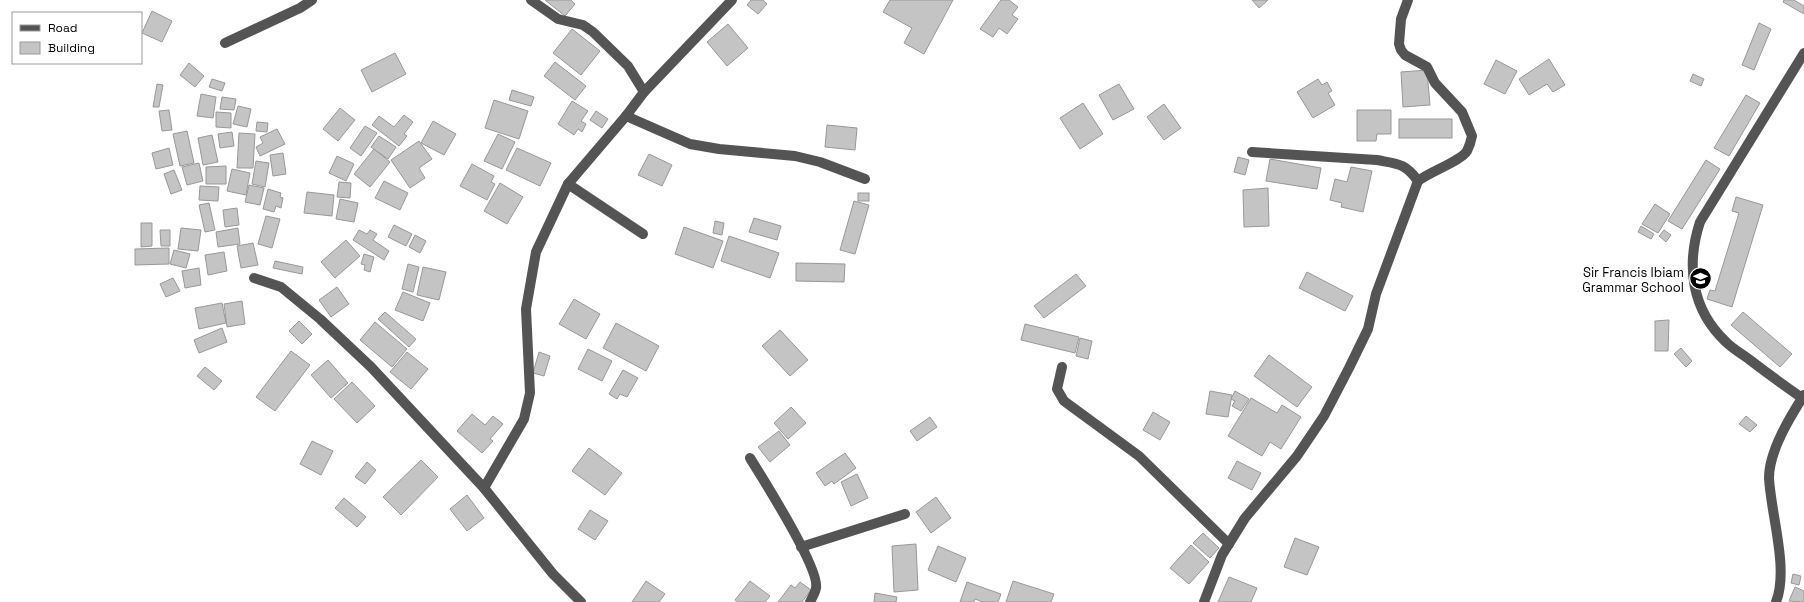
<svg xmlns="http://www.w3.org/2000/svg" width="1804" height="602" viewBox="0 0 1804 602" font-family="'Space Grotesk',sans-serif">
<rect width="100%" height="100%" fill="#fff"/>
<g fill="#c4c4c4" stroke="#989898">
<polygon points="545,0 571,0 575,4 565,16"/>
<polygon points="751,0 763,0 767,4 758,14 747,5"/>
<polygon points="890,0 953,0 924,54 904,43 912,28 883,12"/>
<polygon points="1001,0 1009,0 1018,7 1012,15 1018,19 1007,34 999,28 993,37 980,29"/>
<polygon points="1252,0 1268,0 1259,8"/>
<polygon points="1784,0 1794,0 1804,6 1804,14 1783,2"/>
<polygon points="152,11 172,21 162,42 142,33"/>
<polygon points="1759,23 1771,29 1754,70 1742,65"/>
<polygon points="728,24 748,48 727,66 707,42"/>
<polygon points="572,29 600,51 581,75 553,53"/>
<polygon points="395,53 406,74 372,92 361,70"/>
<polygon points="1549,59 1565,85 1553,92 1547,84 1529,95 1519,79"/>
<polygon points="1496,60 1517,71 1505,94 1484,84"/>
<polygon points="555,62 586,86 575,100 544,76"/>
<polygon points="189,63 204,76 195,87 180,75"/>
<polygon points="1427,70 1430,105 1403,107 1401,72"/>
<polygon points="1693,74 1704,79 1701,86 1690,81"/>
<polygon points="212,79 225,83 222,91 209,87"/>
<polygon points="1318,79 1322,85 1327,82 1332,91 1328,93 1335,105 1313,118 1297,92"/>
<polygon points="157,84 163,85 159,107 153,107"/>
<polygon points="1119,84 1134,109 1113,120 1099,95"/>
<polygon points="512,90 534,97 531,106 509,100"/>
<polygon points="201,94 216,97 213,118 197,116"/>
<polygon points="1746,95 1760,103 1729,156 1714,148"/>
<polygon points="222,97 236,99 234,110 220,109"/>
<polygon points="494,100 528,111 519,139 485,128"/>
<polygon points="572,101 588,111 581,121 586,124 582,132 578,129 574,135 558,124"/>
<polygon points="1083,103 1103,134 1080,149 1060,118"/>
<polygon points="1164,104 1181,128 1164,140 1147,117"/>
<polygon points="238,106 251,109 247,127 233,124"/>
<polygon points="340,108 355,120 338,141 323,129"/>
<polygon points="169,110 172,130 162,131 159,111"/>
<polygon points="1357,110 1391,110 1391,134 1377,134 1376,141 1357,141"/>
<polygon points="596,111 608,119 602,128 590,120"/>
<polygon points="216,112 231,113 231,128 216,127"/>
<polygon points="404,115 413,122 404,134 407,136 399,146 372,125 379,116 394,127"/>
<rect x="1399" y="119" width="53" height="19"/>
<polygon points="433,121 456,134 444,155 421,143"/>
<polygon points="257,122 268,123 267,132 256,131"/>
<polygon points="827,125 857,128 855,150 825,147"/>
<polygon points="365,126 377,133 361,156 350,148"/>
<polygon points="277,129 285,144 260,156 256,147 263,143 260,137"/>
<polygon points="187,131 194,163 180,166 173,134"/>
<polygon points="232,132 234,146 220,148 218,134"/>
<polygon points="239,133 255,134 253,168 237,168"/>
<polygon points="498,134 515,142 502,169 484,161"/>
<polygon points="212,135 218,162 203,165 198,138"/>
<polygon points="379,136 396,147 388,159 371,147"/>
<polygon points="419,141 432,159 419,168 425,178 410,188 391,160"/>
<polygon points="169,148 173,165 156,169 152,153"/>
<polygon points="517,148 551,163 540,186 506,170"/>
<polygon points="374,149 390,162 370,187 354,174"/>
<polygon points="283,153 286,174 273,176 270,155"/>
<polygon points="649,154 672,165 662,186 638,175"/>
<polygon points="337,156 354,164 346,181 329,173"/>
<polygon points="1238,157 1249,160 1245,175 1234,172"/>
<polygon points="1270,159 1321,168 1317,189 1266,181"/>
<polygon points="1706,160 1720,169 1682,229 1668,221"/>
<polygon points="256,161 269,163 265,187 252,184"/>
<polygon points="199,163 203,181 187,185 182,167"/>
<polygon points="472,164 494,176 491,182 495,184 487,200 460,186"/>
<polygon points="226,166 226,184 206,184 206,167"/>
<polygon points="1351,167 1372,171 1363,212 1341,207 1342,203 1330,200 1335,179 1347,182"/>
<polygon points="232,169 250,173 246,195 227,191"/>
<polygon points="174,170 182,190 171,194 164,174"/>
<polygon points="384,181 408,193 400,210 375,198"/>
<polygon points="339,182 351,183 350,198 337,197"/>
<polygon points="500,183 523,197 507,224 484,211"/>
<polygon points="249,185 264,188 260,205 245,202"/>
<polygon points="200,186 219,187 218,201 199,200"/>
<polygon points="1268,188 1269,226 1244,227 1243,190"/>
<polygon points="268,189 281,193 280,197 283,198 281,208 276,206 274,212 263,209"/>
<polygon points="307,192 334,195 332,216 304,213"/>
<rect x="858" y="193" width="11" height="8"/>
<polygon points="1736,197 1763,205 1732,307 1707,299 1710,290 1715,291 1739,213 1732,211"/>
<polygon points="340,199 358,203 354,222 336,219"/>
<polygon points="854,201 869,205 855,254 840,250"/>
<polygon points="209,203 215,230 205,232 199,205"/>
<polygon points="1655,204 1670,214 1658,233 1642,224"/>
<polygon points="237,208 239,225 225,227 223,210"/>
<polygon points="266,216 280,219 272,248 258,244"/>
<polygon points="754,218 781,226 777,240 749,232"/>
<polygon points="715,221 724,223 722,235 713,233"/>
<polygon points="141,223 152,223 152,246 141,247"/>
<polygon points="394,225 412,234 406,246 388,237"/>
<polygon points="1641,226 1654,234 1651,239 1638,232"/>
<polygon points="684,227 723,241 713,268 675,254"/>
<polygon points="181,228 201,230 198,251 178,249"/>
<polygon points="238,228 240,244 218,247 216,232"/>
<polygon points="160,230 170,230 170,246 161,246"/>
<polygon points="359,230 367,234 370,230 377,234 373,240 389,251 384,260 353,240"/>
<polygon points="1664,230 1671,235 1666,242 1659,236"/>
<polygon points="415,235 426,241 420,253 409,247"/>
<polygon points="729,236 779,253 770,278 721,261"/>
<polygon points="346,240 360,256 335,278 321,262"/>
<polygon points="253,243 258,265 241,268 237,246"/>
<polygon points="169,248 169,264 135,265 135,249"/>
<polygon points="174,250 190,254 186,268 170,264"/>
<polygon points="224,252 227,271 208,275 205,255"/>
<polygon points="364,254 374,257 370,272 364,270 365,265 361,264"/>
<polygon points="275,261 303,267 302,274 273,268"/>
<polygon points="796,263 845,264 844,282 796,281"/>
<polygon points="408,264 419,267 413,292 402,289"/>
<polygon points="423,267 446,272 439,300 417,295"/>
<polygon points="199,268 201,285 185,288 182,271"/>
<polygon points="1307,272 1353,296 1345,311 1299,288"/>
<polygon points="1076,274 1086,286 1044,318 1034,306"/>
<polygon points="173,278 180,291 166,297 160,284"/>
<polygon points="337,287 349,304 331,317 319,300"/>
<polygon points="403,292 430,303 423,321 395,310"/>
<polygon points="574,299 600,314 586,339 559,324"/>
<polygon points="242,301 245,324 227,327 224,304"/>
<polygon points="222,303 226,323 199,329 195,308"/>
<polygon points="385,312 416,339 409,347 378,319"/>
<polygon points="1743,312 1792,354 1780,367 1731,325"/>
<polygon points="1669,320 1668,351 1655,351 1655,321"/>
<polygon points="299,321 312,334 302,344 289,331"/>
<polygon points="375,322 407,349 392,367 360,340"/>
<polygon points="616,323 659,346 646,371 603,348"/>
<polygon points="1025,324 1079,337 1075,353 1021,340"/>
<polygon points="222,328 227,342 199,353 194,340"/>
<polygon points="780,330 808,360 790,376 762,346"/>
<polygon points="1080,338 1092,341 1088,359 1076,356"/>
<polygon points="1681,348 1692,361 1686,367 1674,354"/>
<polygon points="588,349 612,361 602,381 578,369"/>
<polygon points="291,351 310,365 275,411 256,397"/>
<polygon points="407,352 428,369 411,389 390,372"/>
<polygon points="539,352 550,356 544,376 533,373"/>
<polygon points="1269,355 1312,387 1297,407 1254,376"/>
<polygon points="328,360 348,383 331,398 311,375"/>
<polygon points="205,367 222,381 214,390 197,376"/>
<polygon points="623,370 638,378 627,397 620,394 617,399 609,394"/>
<polygon points="352,382 375,406 357,423 334,399"/>
<polygon points="1210,391 1232,395 1228,417 1206,414"/>
<polygon points="1235,391 1249,399 1241,411 1232,406 1235,401 1231,399"/>
<polygon points="1251,398 1277,413 1282,405 1301,417 1281,449 1270,442 1262,456 1228,436"/>
<polygon points="791,407 806,423 788,439 774,423"/>
<polygon points="1153,412 1170,422 1160,440 1143,430"/>
<polygon points="472,414 485,425 493,416 503,424 490,439 493,441 482,453 457,431"/>
<polygon points="1746,416 1757,425 1750,432 1739,424"/>
<polygon points="930,417 937,427 917,441 910,431"/>
<polygon points="779,431 790,445 770,462 758,447"/>
<polygon points="312,441 333,451 321,475 300,464"/>
<polygon points="589,448 622,473 605,495 572,471"/>
<polygon points="845,453 856,468 834,484 832,481 825,486 816,473"/>
<polygon points="421,460 438,477 401,515 383,497"/>
<polygon points="1237,461 1261,473 1252,490 1228,478"/>
<polygon points="367,462 376,470 365,484 355,477"/>
<polygon points="857,474 868,498 851,506 841,482"/>
<polygon points="467,495 484,518 467,531 450,509"/>
<polygon points="936,497 951,518 931,533 916,512"/>
<polygon points="344,498 366,517 357,527 335,508"/>
<polygon points="590,510 608,521 595,540 578,529"/>
<polygon points="1203,533 1219,548 1210,558 1193,543"/>
<polygon points="1295,538 1319,547 1307,575 1284,567"/>
<polygon points="916,544 918,590 894,592 892,546"/>
<polygon points="1191,545 1209,562 1189,584 1170,568"/>
<polygon points="938,546 966,558 956,582 928,570"/>
<polygon points="1793,574 1801,576 1799,585 1791,583"/>
<polygon points="1229,577 1257,588 1251,602 1218,602"/>
<polygon points="646,581 665,594 659,602 632,602"/>
<polygon points="750,581 770,596 765,602 738,602 735,600"/>
<polygon points="1013,581 1054,594 1051,602 1006,602"/>
<polygon points="800,582 811,590 802,602 778,602 791,585 795,588"/>
<polygon points="967,582 1001,594 998,602 983,602 975,599 974,602 960,602"/>
<polygon points="1795,587 1804,591 1804,602 1789,601"/>
<polygon points="875,593 897,597 896,602 874,602"/>
</g>
<g fill="none" stroke-linecap="round" stroke-linejoin="round">
<g stroke="#545454" stroke-width="10">
<polyline points="531,0 558,19 583,25 593,32 628,66 644,92"/>
<polyline points="225,43 300,8 312,0"/>
<polyline points="626,116 690,144 719,149 795,156 820,162 865,179"/>
<path d="M1252 152 1377 160C1398 164 1405 163 1418 181"/>
<polyline points="568,184 643,234"/>
<polyline points="254,278 281,287 320,319 371,367 484,488 553,574 581,602"/>
<polyline points="1062,367 1057,389 1064,401 1139,456 1229,544"/>
<path d="M1802 398C1785 386 1767 373 1750 360 1742 354 1733 349 1726 342 1691 309 1686 265 1700 222L1804 53"/>
<path d="M750 458C763 479 820 569 816 588 815 593 812 598 810 602"/>
<polyline points="484,488 524,419 530,393 526,309 536,252 568,184 626,116 644,92 732,0"/>
<polyline points="801,547 905,514"/>
<path d="M1204 602 1222 555 1245 518 1297 456 1324 416 1349 368 1368 329 1376 294 1418 181C1429 172 1461 161 1467 151 1469 147 1471 141 1472 136L1462 112 1435 83 1427 67 1405 55 1401 50 1399 44 1401 19 1408 0"/>
<path d="M1776 602C1789 569 1771 515 1769 478 1769 451 1790 417 1804 395"/>
</g>
</g>
<defs>
<symbol id="university-disc" viewBox="-11 -11 22 22"><circle r="9.5" fill="#000" stroke="#fff"/><path d="M0-5L7-2L0 1L-7-2ZM-4 1L0 2.5L4 1V4Q0 6-4 4Z" fill="#fff"/></symbol>
</defs>
<g fill-rule="evenodd">
<use href="#university-disc" x="1688" y="266" width="25" height="25"/>
</g>
<g text-anchor="middle" dominant-baseline="central" stroke-width="3.5" stroke-linejoin="round" paint-order="stroke">
<g font-size="13" fill="#000" stroke="#fff" text-anchor="end">
<text x="1684" y="272">Sir Francis Ibiam<tspan x="1684" dy="15">Grammar School</tspan></text>
</g>
</g>
<rect x="12" y="12" width="130" height="52" fill="#ffffff" stroke="#999999"/>
<rect x="20" y="25" width="20" height="6" fill="#545454" stroke="#999999"/>
<text x="48" y="32" font-size="12" fill="#000000">Road</text>
<rect x="20" y="42" width="20" height="12" fill="#c4c4c4" stroke="#999999"/>
<text x="48" y="52" font-size="12" fill="#000000">Building</text>
</svg>
